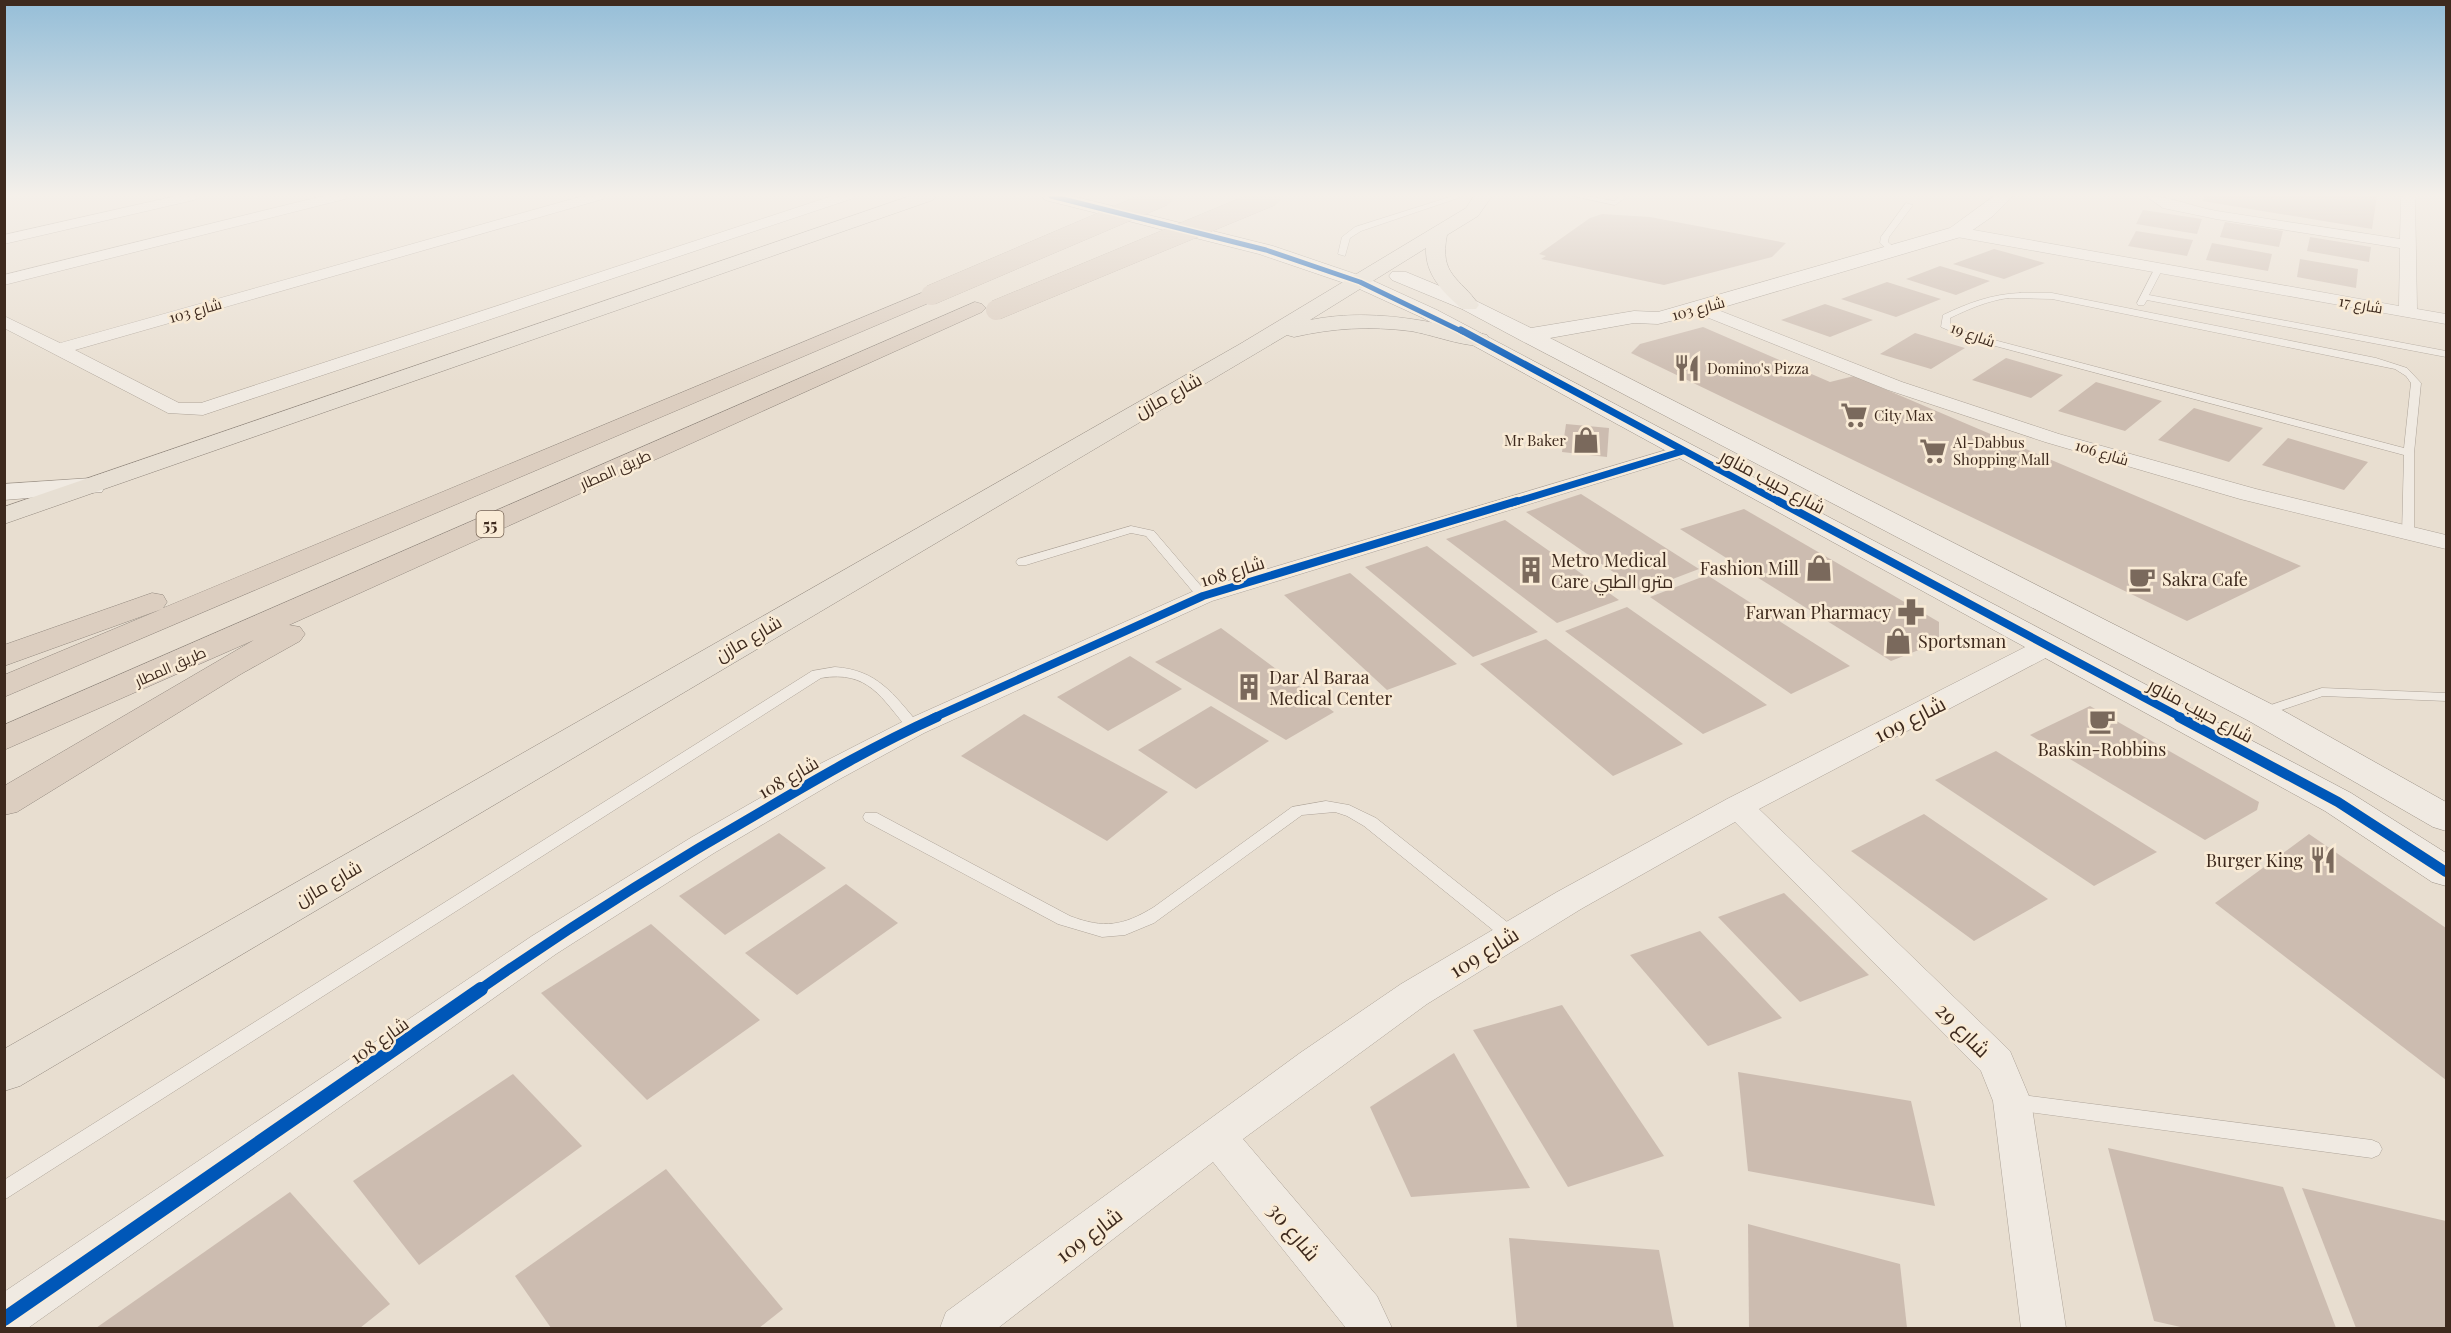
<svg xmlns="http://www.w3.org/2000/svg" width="2451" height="1333" viewBox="0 0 2451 1333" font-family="'Playfair Display',Cairo,serif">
<rect width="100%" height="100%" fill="#e8ded0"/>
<g fill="#ccbcb0">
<polygon points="2205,196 2377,196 2372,229 2202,201"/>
<polygon points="2143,210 2202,219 2197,234 2136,224"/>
<polygon points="1602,214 1650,217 1786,243 1772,257 1664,285 1541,259 1546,256 1539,254 1590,218"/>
<polygon points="2225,222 2283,231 2279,247 2220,237"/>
<polygon points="2136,231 2193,240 2187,256 2128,246"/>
<polygon points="2310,237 2371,247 2369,262 2307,251"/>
<polygon points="2212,243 2272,254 2268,271 2206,260"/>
<polygon points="1994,249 2045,263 2004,279 1953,264"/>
<polygon points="2300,259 2358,269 2356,288 2297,277"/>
<polygon points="1940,266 1990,281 1956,295 1906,279"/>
<polygon points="1887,282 1941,299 1896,317 1841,299"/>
<polygon points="1825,304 1873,320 1830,337 1781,320"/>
<polygon points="1703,327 1830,382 1854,376 2301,566 2187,621 1631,353 1640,344"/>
<polygon points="1915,333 1965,348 1931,369 1880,354"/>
<polygon points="2006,358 2063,375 2031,398 1972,380"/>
<polygon points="2096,382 2162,401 2125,431 2058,411"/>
<polygon points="2194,408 2263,428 2229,462 2158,440"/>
<polygon points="1566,424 1609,428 1607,457 1562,452"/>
<polygon points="2288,438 2368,462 2344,490 2262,465"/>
<polygon points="1581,494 1699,569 1641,591 1526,512"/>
<polygon points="1744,509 1939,622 1939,642 1891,661 1680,529"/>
<polygon points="1505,520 1619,600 1557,623 1446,539"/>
<polygon points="1427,546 1538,632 1473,657 1365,567"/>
<polygon points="1350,573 1457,664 1387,690 1284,595"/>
<polygon points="1707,575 1850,666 1791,694 1650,597"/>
<polygon points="1627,607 1767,705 1703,734 1565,631"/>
<polygon points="1221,628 1334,712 1286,740 1155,662"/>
<polygon points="1546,639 1683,744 1613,776 1480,664"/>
<polygon points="1130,656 1182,689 1108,731 1057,697"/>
<polygon points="1211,706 1269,741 1196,789 1138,750"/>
<polygon points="2090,706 2259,802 2257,810 2205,840 2030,735"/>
<polygon points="1024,714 1168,792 1107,841 961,756"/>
<polygon points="1996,751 2157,852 2094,886 1935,780"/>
<polygon points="1924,814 2048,899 1974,941 1851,851"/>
<polygon points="779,833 826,868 725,935 679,896"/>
<polygon points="2309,834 2446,928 2446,1080 2215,903"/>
<polygon points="846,884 898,923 797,995 745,953"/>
<polygon points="1784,893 1869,975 1800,1002 1718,917"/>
<polygon points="651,924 760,1020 647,1100 541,993"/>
<polygon points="1700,931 1782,1018 1708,1046 1630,955"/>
<polygon points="1562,1005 1664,1156 1568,1187 1473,1030"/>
<polygon points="1454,1053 1530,1188 1411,1197 1370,1107"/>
<polygon points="1738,1072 1911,1101 1935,1206 1748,1171"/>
<polygon points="513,1074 582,1146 419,1265 353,1181"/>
<polygon points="2108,1148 2283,1187 2336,1328 2185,1328 2154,1321"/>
<polygon points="666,1169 783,1309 759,1328 551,1328 515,1276"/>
<polygon points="2302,1188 2446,1221 2446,1328 2356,1328"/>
<polygon points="290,1192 390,1304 360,1328 96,1328"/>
<polygon points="1748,1224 1900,1264 1907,1328 1749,1328"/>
<polygon points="1509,1238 1659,1250 1674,1328 1517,1328"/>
</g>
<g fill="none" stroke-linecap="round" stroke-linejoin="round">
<defs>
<g id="lane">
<polygon points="1453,196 1464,196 1361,231 1350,238 1345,256 1338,254 1342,237 1355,227"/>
<polygon points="1573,196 1588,196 1614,201 1620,196 1628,196 1615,205"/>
<polygon points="1906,203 1913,205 1889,237 1888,242 1898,251 1891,253 1880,243 1881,237"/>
<polygon points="2156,266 2163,268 2149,295 2446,351 2446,357 2147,300 2144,305 2138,305 2137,303"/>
<path d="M2020 293H2052L2376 358 2407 368 2421 383 2414 453V534L2408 538 2402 534 2404 455 1969 339 1941 327 1943 315C1968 303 1992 294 2020 293ZM2008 298 2052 299 2395 369 2406 376 2411 383 2404 448 1975 335 1950 326V318C1969 309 1987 301 2008 298Z"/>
<polygon points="1131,526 1154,531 1207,593 1209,596 1207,599 1199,599 1146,536 1131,533 1026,565 1018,565 1016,562 1018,559"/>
<path d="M835 667C878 670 893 694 919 724L921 727 919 730H909C881 698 869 670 821 678L4 1200V1180L812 671Z"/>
<polygon points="2322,688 2446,693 2446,701 2323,696 2261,717 2254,713 2256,710"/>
<path d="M1326 801 1349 805 1376 818 1516 929 1519 934 1516 939 1510 940 1504 939 1364 826 1347 816 1335 812 1302 815 1154 923 1125 935 1102 937 1058 924 865 821 863 817 865 813H877L1070 916C1104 929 1123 926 1154 907L1292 807Z"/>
<polygon points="2014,1094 2372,1140 2379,1143 2382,1149 2379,1155 2372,1158 2014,1110 2007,1108 2004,1102 2007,1096"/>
</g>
<g id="street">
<polygon points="176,196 201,196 194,200 4,244 4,235"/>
<polygon points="323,196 347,196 345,199 4,285 4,275"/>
<polygon points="583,196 605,196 603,199 75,350 179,403 201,403 832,196 853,196 851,199 203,415 168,413 4,328 4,316 60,343"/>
<path d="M2146 196C2170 196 2193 207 2217 211 2278 221 2339 229 2400 239L2401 196H2415L2417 309 2446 314V324L1957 237 1949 232 1957 227 2399 306 2400 248 2216 219 2163 208Z"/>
<polygon points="1700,303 1902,382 2059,434 2256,489 2446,535 2446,549 2240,499 2045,442 1888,390 1694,312 1691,308"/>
<polygon points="1683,445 1690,447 1694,451 1690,455 1212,601 924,733 838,780 714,853 556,954 28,1328 4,1328 4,1292 532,936 692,837 816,766 904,721 1194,591"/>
<polygon points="2048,638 2057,640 2061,646 2057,652 1759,809 2010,1051 2031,1101 2066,1328 2021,1328 1993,1101 1981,1071 1735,822 1581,909 1427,1004 1243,1139 1377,1296 1392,1328 1346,1328 1213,1162 998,1328 940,1328 946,1312 1300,1053 1401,984 1557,892 1727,799 2039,640"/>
</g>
<g id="secondary">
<polygon points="1042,196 1072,196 1273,246 1367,278 1437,310 2351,793 2446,853 2446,886 2432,882 2325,811 1423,318 1353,286 1259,254 1045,200"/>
<polygon points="1994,196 2013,196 1993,216 1964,236 1700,314 1658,324 1634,323 1550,338 2273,705 2446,802 2446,831 2433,827 2249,721 1520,340 1462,309 1392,280 1389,276 1392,272 1406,272 1476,301 1531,328 1634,311 1658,312 1950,228"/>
<polygon points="92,478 102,480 105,486 102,492 4,500 4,484"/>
</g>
<g id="primary">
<polygon points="910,196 936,196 933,200 4,524 4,507"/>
<path d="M1474 196H1492L1478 216 1447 235C1439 276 1460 277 1479 305L1476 309H1462C1443 292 1425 275 1426 248L1310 320C1369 308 1429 320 1487 335L1490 340 1487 345C1468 349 1431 334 1410 331 1370 326 1333 328 1294 337L1287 335 20 1086 4 1091V1049L1240 344 1466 208Z"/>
</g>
<g id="highway">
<polygon points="931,289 938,291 941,295 938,299 4,697 4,675 162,609 4,666 4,645 152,593 163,595 167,602 163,608"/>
<polygon points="975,302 982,304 986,308 982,312 289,625 300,627 305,634 300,641 241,674 17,812 4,815 4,786 254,640 4,750 4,725"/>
</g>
</defs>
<use href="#lane" stroke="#ada398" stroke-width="1"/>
<use href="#street" stroke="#ada398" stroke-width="1"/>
<use href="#secondary" stroke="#9d9388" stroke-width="1"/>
<use href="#primary" stroke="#93897f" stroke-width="1"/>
<use href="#highway" stroke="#93897f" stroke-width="1"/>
<use href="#lane" fill="#f0eae2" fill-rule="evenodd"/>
<use href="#street" fill="#f0eae2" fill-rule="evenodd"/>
<use href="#secondary" fill="#f0eae2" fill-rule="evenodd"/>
<use href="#primary" fill="#e7dfd3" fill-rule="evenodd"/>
<use href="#highway" fill="#dccec0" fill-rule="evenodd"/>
<defs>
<g id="highway-bridge">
<polyline points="931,295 1163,196"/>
<polyline points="996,310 1271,196"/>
</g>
</defs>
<use href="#highway-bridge" stroke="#93897f" stroke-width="20" stroke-linecap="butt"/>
<use href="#highway-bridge" stroke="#dccec0" stroke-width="20"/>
<defs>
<polyline id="cycleway-far4" points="1051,196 1266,250 1360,282 1463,332"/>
<g id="cycleway-far3">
<polyline points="1461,330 1781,503"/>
<polyline points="1512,503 1683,451"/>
</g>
<g id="cycleway-far2">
<polyline points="1778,501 2182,718"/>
<polyline points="933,718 1203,596 1517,501"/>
</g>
<g id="cycleway-far1">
<polyline points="2179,717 2338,802 2446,872"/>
<path d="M479 990C571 926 666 866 764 810 820 777 877 744 937 717"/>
</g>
<polyline id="cycleway" points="4,1319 481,989"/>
</defs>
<use href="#cycleway-far4" stroke="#f9ebd6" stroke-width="8"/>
<use href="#cycleway-far3" stroke="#f9ebd6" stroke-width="10"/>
<use href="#cycleway-far2" stroke="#f9ebd6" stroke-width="12"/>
<use href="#cycleway-far1" stroke="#f9ebd6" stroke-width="14"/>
<use href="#cycleway" stroke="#f9ebd6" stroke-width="17"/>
<use href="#cycleway-far4" stroke="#0057b8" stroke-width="5"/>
<use href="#cycleway-far3" stroke="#0057b8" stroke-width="7"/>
<use href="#cycleway-far2" stroke="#0057b8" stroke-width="8"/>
<use href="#cycleway-far1" stroke="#0057b8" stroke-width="10"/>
<use href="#cycleway" stroke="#0057b8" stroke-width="14"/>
</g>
<linearGradient id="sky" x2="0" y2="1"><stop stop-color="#95bed8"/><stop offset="0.51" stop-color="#f5f0ea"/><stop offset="1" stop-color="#f5f0ea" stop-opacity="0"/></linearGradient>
<rect width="2451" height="383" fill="url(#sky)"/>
<defs>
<symbol id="restaurant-bare" viewBox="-9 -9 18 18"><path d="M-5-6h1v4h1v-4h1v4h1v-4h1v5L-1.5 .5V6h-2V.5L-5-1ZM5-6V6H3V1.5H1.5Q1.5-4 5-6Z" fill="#7a695c" stroke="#f9ebd6" stroke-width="2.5" paint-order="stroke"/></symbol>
<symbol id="supermarket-bare" viewBox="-9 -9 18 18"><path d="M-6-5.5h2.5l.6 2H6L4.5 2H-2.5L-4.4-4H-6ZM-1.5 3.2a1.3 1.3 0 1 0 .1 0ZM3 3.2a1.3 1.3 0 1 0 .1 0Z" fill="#7a695c" stroke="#f9ebd6" stroke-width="2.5" paint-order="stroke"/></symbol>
<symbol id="shop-bare" viewBox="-9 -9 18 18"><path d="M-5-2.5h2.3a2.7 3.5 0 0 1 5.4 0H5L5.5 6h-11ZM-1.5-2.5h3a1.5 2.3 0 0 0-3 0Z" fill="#7a695c" stroke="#f9ebd6" stroke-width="2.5" paint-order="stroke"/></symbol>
<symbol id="building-bare" viewBox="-9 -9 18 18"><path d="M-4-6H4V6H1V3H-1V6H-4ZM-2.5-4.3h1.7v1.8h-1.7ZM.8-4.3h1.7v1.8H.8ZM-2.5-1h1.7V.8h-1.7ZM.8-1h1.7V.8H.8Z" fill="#7a695c" stroke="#f9ebd6" stroke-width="2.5" paint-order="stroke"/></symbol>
<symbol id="cafe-bare" viewBox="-9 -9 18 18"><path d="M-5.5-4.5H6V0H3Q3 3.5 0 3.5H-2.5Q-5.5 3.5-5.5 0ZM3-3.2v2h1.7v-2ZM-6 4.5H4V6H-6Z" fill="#7a695c" stroke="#f9ebd6" stroke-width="2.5" paint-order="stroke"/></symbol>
<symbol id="pharmacy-bare" viewBox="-9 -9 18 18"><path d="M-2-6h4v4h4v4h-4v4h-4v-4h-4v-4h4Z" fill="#7a695c" stroke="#f9ebd6" stroke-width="2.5" paint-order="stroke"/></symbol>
</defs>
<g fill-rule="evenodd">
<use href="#restaurant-bare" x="1668" y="349" width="38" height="38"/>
<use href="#supermarket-bare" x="1835" y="396" width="38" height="38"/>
<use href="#shop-bare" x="1567" y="421" width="38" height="38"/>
<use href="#supermarket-bare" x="1914" y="432" width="38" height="38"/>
<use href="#shop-bare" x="1800" y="549" width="38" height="38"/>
<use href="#building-bare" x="1512" y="551" width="38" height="38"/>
<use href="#cafe-bare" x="2123" y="560" width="38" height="38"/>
<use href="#pharmacy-bare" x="1892" y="593" width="38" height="38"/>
<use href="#shop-bare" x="1879" y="622" width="38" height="38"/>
<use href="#building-bare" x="1230" y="668" width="38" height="38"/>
<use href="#cafe-bare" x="2083" y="702" width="38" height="38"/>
<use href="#restaurant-bare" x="2304" y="841" width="38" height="38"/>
</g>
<g text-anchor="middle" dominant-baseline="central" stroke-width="5" stroke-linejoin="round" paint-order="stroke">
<g font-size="15" fill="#3e2a1e" stroke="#f9ebd6">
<text transform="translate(2361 304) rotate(10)">شارع 17</text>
<text transform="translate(1698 308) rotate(-15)">شارع 103</text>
<text transform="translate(195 310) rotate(-16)">شارع 103</text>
<text transform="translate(1973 334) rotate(20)">شارع 19</text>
<text transform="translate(2102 452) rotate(17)">شارع 106</text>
<text transform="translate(615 469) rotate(-24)">طريق المطار</text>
<text transform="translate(170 666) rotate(-24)">طريق المطار</text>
</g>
<g font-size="15" fill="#3e2a1e" stroke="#f9ebd6" text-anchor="start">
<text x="1707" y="368">Domino's Pizza</text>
<text x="1874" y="415">City Max</text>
<text x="1566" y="440" text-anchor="end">Mr Baker</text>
<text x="1953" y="442">Al-Dabbus<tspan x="1953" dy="17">Shopping Mall</tspan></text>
</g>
<rect fill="#f9ebd6" stroke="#766455" stroke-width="1.5" x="476.5" y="511" width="27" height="26" rx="4.5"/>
<g font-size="16" font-weight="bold" fill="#3e2a1e">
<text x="490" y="524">55</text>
</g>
<g font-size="18" fill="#3e2a1e" stroke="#f9ebd6">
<text transform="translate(1168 395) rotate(-29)">شارع مازن</text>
<text transform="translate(1773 481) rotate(28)">شارع حبيب مناور</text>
<text transform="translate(1232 571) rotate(-17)">شارع 108</text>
<text transform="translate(748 638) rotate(-30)">شارع مازن</text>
<text transform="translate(2201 710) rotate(28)">شارع حبيب مناور</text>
<text transform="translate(788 777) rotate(-30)">شارع 108</text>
<text transform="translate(328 883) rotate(-30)">شارع مازن</text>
<text transform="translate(379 1040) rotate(-35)">شارع 108</text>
</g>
<g font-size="18" fill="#3e2a1e" stroke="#f9ebd6" text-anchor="start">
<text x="1551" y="560">Metro Medical<tspan x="1551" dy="21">Care مترو الطبي</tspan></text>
<text x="1799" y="568" text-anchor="end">Fashion Mill</text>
<text x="2162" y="579">Sakra Cafe</text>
<text x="1891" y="612" text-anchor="end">Farwan Pharmacy</text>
<text x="1918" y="641">Sportsman</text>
<text x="1269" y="677">Dar Al Baraa<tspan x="1269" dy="21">Medical Center</tspan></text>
<text x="2102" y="749" text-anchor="middle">Baskin-Robbins</text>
<text x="2303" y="860" text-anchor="end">Burger King</text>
</g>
<g font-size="21" fill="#3e2a1e" stroke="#f9ebd6">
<text transform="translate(1909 718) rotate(-27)">شارع 109</text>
<text transform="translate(1483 951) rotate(-32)">شارع 109</text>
<text transform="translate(1964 1029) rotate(45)">شارع 29</text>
<text transform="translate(1295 1231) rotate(50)">شارع 30</text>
<text transform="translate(1088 1234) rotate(-37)">شارع 109</text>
</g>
</g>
<rect width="2451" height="1333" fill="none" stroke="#3e2a1e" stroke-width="12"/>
</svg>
